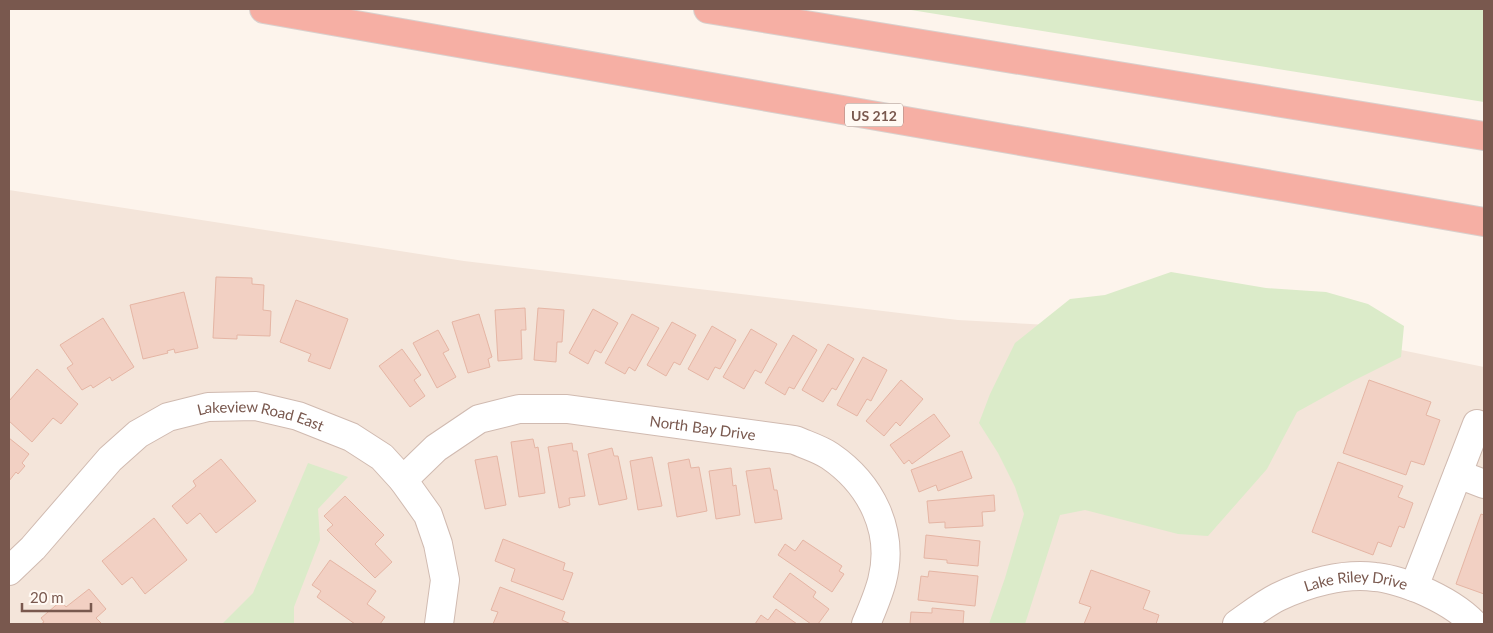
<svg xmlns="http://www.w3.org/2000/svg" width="1493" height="633" viewBox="0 0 1493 633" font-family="Lato,sans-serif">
<rect width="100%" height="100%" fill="#fdf4ec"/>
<polygon fill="#f4e5da" points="9,190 464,261 958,320 1362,342 1484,367 1484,624 9,624"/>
<g fill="#dbebc9">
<polygon points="905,9 1484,9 1484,102"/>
<polygon points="1171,272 1266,288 1326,292 1368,304 1404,326 1401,357 1353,381 1297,412 1267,469 1208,536 1178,534 1085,510 1060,515 1025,624 989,624 1005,578 1024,514 1015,487 998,453 979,423 990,394 1015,343 1070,299 1105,295"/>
<polygon points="308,463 348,477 318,509 320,540 294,607 294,624 222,624 253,593"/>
</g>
<g fill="#f2d0c3" stroke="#e5b5a4">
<polygon points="216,277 252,278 252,284 264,285 263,310 271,311 270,336 237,335 237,339 213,338"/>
<polygon points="184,292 198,348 175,353 174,349 167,351 168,353 143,359 130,305"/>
<polygon points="296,300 348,319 330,369 308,361 311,354 280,342"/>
<polygon points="525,308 526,330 521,330 522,359 498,361 495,310"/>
<polygon points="538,308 564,310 562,342 557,342 556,362 534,360"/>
<polygon points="593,309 618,323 601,353 595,350 588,364 569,353"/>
<polygon points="479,314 492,357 488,359 490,367 468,373 452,322"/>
<polygon points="632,314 659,328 635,371 629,367 625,374 605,363"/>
<polygon points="103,318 134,367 112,381 110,377 93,388 91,385 82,390 67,368 73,364 60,345"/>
<polygon points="672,322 696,335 680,365 674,362 666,376 647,365"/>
<polygon points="712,326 736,340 720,369 715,367 708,380 688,369"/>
<polygon points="751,329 777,344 761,373 755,370 744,389 723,377"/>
<polygon points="438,330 449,350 443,353 456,377 437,388 413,343"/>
<polygon points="793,335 817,350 794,389 789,387 785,395 765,383"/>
<polygon points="828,344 854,359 836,390 832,388 823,402 802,390"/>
<polygon points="402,349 421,375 414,380 425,396 410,407 379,366"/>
<polygon points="863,357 887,370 871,401 867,399 857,416 837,405"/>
<polygon points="37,369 78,404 61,424 53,418 32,442 9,421 9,401"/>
<polygon points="901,380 923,399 900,426 896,422 884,436 866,421"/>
<polygon points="1369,380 1431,402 1426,415 1440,420 1424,465 1411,461 1406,475 1343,453"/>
<polygon points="934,414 950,436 912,464 909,460 904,464 890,445"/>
<polygon points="9,438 29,454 22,463 25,466 18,474 16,472 9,481"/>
<polygon points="533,439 535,448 538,447 545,493 519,497 511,442"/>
<polygon points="572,443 573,451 577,451 585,496 569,498 570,505 559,508 548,447"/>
<polygon points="612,448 614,456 618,456 627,499 599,505 588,454"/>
<polygon points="962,451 972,478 938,491 936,485 919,492 911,470"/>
<polygon points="497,456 506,505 485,509 475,460"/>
<polygon points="652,457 662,506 638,510 630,461"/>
<polygon points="221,459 256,501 216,533 200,513 187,524 172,506 196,486 193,481"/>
<polygon points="689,459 691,468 699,467 707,511 677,517 668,463"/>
<polygon points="1338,462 1403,486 1398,497 1413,503 1404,528 1399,526 1391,547 1378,542 1373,555 1312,532"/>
<polygon points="731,468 733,486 736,485 740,515 716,519 709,471"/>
<polygon points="770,468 774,490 777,490 782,519 755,523 746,471"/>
<polygon points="994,495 995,511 982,512 983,526 945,528 945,522 929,523 927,501"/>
<polygon points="345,496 384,535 375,544 392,562 375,578 327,530 333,525 324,516"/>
<polygon points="1481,514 1484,515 1484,594 1456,584"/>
<polygon points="154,518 187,560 145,594 132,577 122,585 102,561"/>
<polygon points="926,535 980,541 978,566 947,563 947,560 924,558"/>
<polygon points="503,539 565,563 563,570 573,573 563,600 511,581 515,569 495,561"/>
<polygon points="803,540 842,566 839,571 844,574 832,592 778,555 785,544 795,551"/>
<polygon points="330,560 376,591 367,604 385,617 380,624 355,624 317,597 321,591 312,585"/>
<polygon points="1091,570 1150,591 1143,609 1159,615 1156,624 1084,624 1091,607 1079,603"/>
<polygon points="929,571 978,576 975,606 918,600 921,576 928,577"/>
<polygon points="790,573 816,592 813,597 829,609 818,624 811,624 773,597"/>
<polygon points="500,587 565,612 562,620 571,624 493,624 498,612 491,610"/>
<polygon points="89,589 106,609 96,618 102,624 41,624 44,622 41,618 61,601 66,607"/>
<polygon points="932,608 964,611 963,624 910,624 911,612 932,613"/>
<polygon points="776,609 797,624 755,624 761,615 768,620"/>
</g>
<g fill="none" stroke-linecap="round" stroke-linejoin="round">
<defs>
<g id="minor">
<polyline points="1458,474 1484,484"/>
<path id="s1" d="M403 480 436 448 479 419 519 409H567L795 440C806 445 820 449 830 456 871 484 895 531 882 581 878 596 872 610 866 624"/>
<path id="s2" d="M9 571 33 548 110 459 138 434 168 417 208 407 256 406 298 416 351 437 382 457 403 480 428 515 438 544 445 580 439 624"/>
<polyline points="1414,587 1477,424"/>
<path id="s3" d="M1237 624C1250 615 1264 604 1278 597 1307 583 1343 573 1375 577 1390 578 1406 584 1419 589 1440 598 1459 608 1474 624"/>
</g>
<g id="highway">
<polyline points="264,9 1484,222"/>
<polyline points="708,9 1484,136"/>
</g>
</defs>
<use href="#minor" stroke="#d0bab0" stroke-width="30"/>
<use href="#highway" stroke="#d9d0cd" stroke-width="30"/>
<use href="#minor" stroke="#fff" stroke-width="28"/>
<use href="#highway" stroke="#f6afa4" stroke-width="28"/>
</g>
<g text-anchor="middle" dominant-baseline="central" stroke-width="4.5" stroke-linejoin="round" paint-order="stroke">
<rect fill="#fff9f3" stroke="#a18880" stroke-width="1" x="845" y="103.5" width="58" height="23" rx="4"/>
<g font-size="14" font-weight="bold" fill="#79584e">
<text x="874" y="115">US 212</text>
</g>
<g font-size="15" fill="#79584e" stroke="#fff9f3">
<text stroke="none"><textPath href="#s2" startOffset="318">Lakeview Road East</textPath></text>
<text stroke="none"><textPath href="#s1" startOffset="324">North Bay Drive</textPath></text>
<text stroke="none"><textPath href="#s3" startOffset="130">Lake Riley Drive</textPath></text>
</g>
</g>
<rect width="1493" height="633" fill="none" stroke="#79584e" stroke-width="20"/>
<path d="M22 603v8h69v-8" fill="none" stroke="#79584e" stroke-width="2.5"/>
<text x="30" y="603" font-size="15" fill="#79584e" stroke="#fff9f3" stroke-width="4" paint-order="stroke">20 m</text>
</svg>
